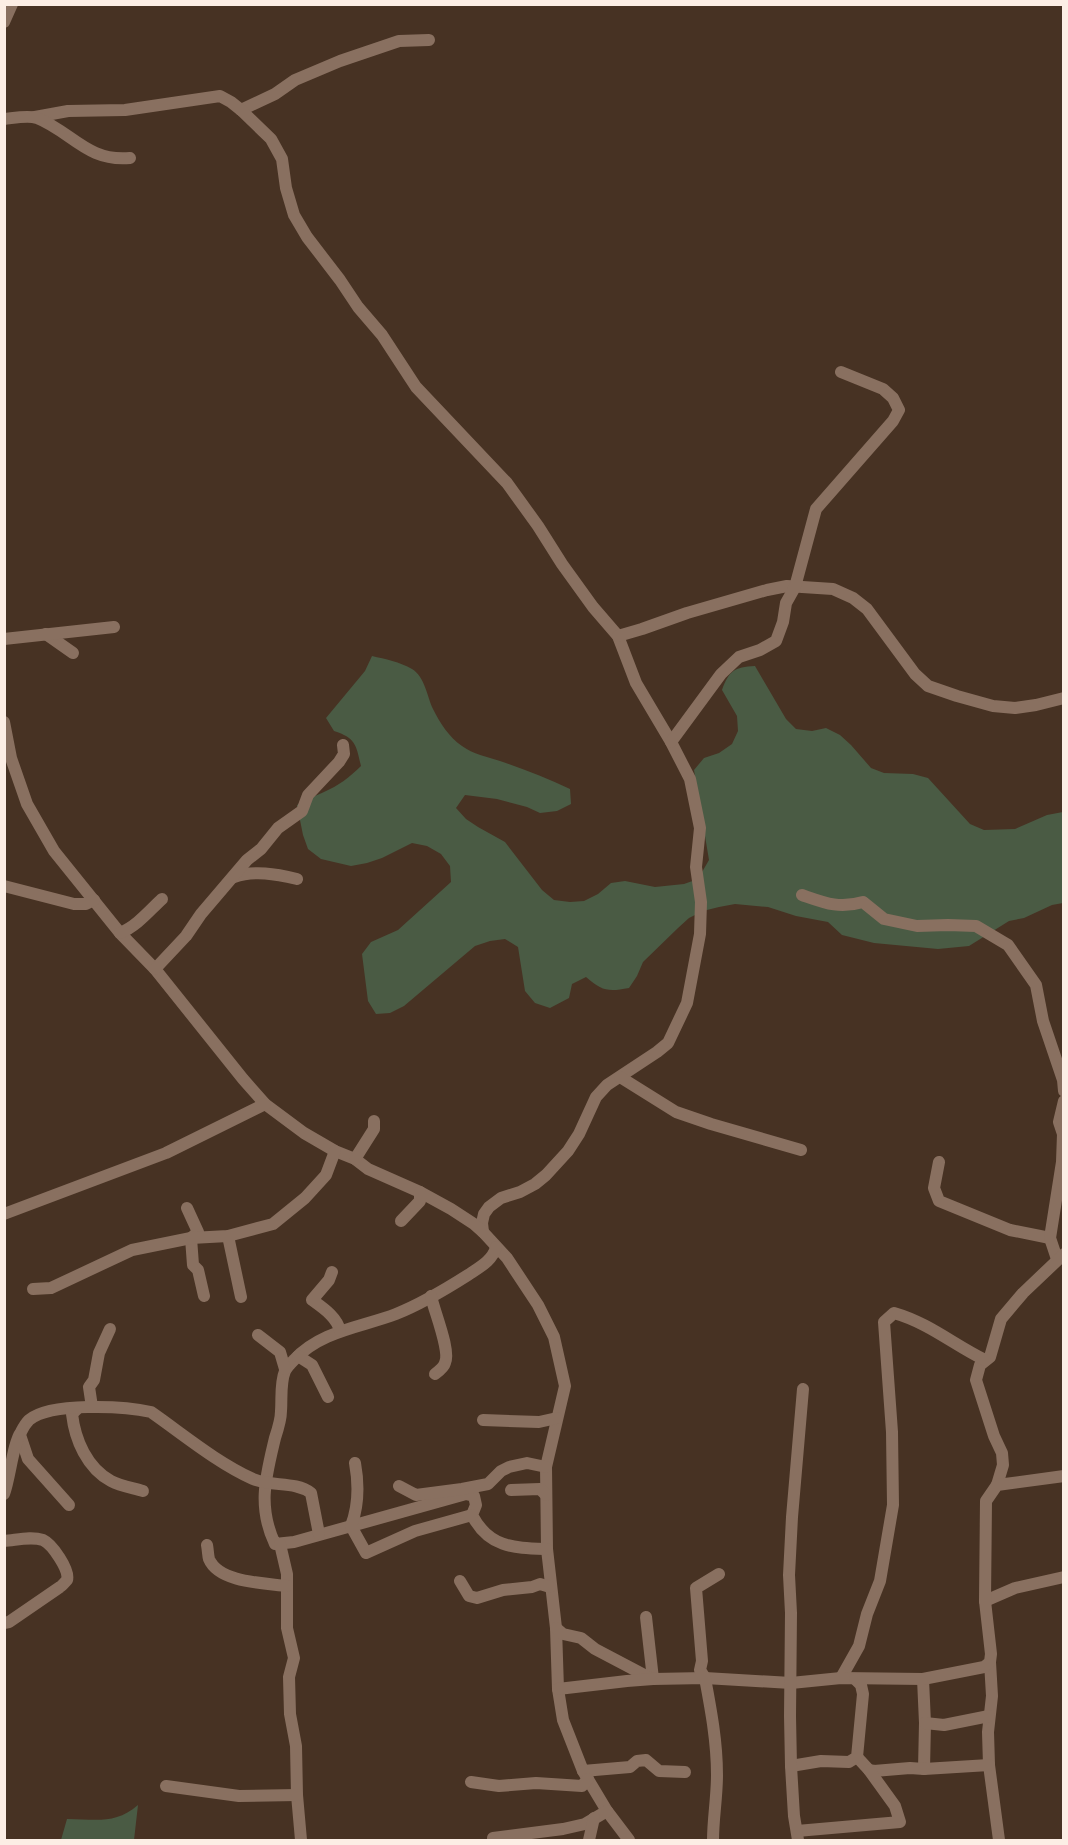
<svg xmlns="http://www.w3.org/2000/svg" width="1068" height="1845" viewBox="0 0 1068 1845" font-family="'Source Serif 4',serif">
<rect width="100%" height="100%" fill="#473223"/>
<g fill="#4a5b44">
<path d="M372 656C385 659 400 662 412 669 425 677 427 696 433 709 440 723 449 737 462 746 473 754 487 757 500 761 524 769 547 778 570 789L571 804 557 811 540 813 527 807 497 799 465 795 456 808 466 819 478 827 505 842 542 890 554 900 570 902 584 901 598 894 611 883 625 881 655 887 684 884 698 879 709 860 694 770 704 758 719 753 732 744 738 731 737 716 722 690C729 671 734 667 755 666L786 719 796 729 812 731 826 728 840 735 851 745 871 768 884 773 913 774 928 778 970 824 984 830 1015 829 1047 815 1063 812V903L1052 905 1024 918 1009 921 969 946 938 949 874 943 842 935 828 922 796 916 768 907 735 904 719 907 703 911 689 918 678 928 643 962 637 976 629 988C608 992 602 991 586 977L572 984 569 998 550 1008 535 1003 525 991 518 947 505 939 490 941 475 946 404 1006 390 1013 376 1014 368 1001 362 954 371 942 398 930 451 882 450 866 441 854 427 846 412 843 382 858 367 863 351 866 321 859 308 849 303 835 297 805C308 798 313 797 324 792 338 786 350 777 361 766 356 745 356 738 334 731L326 718 365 671Z"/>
<path d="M138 1805 134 1840H61L67 1819C95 1819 115 1825 138 1805Z"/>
</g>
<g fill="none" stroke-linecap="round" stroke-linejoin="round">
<g stroke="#897060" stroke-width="12">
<polyline points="4,22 12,4"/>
<polyline points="241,110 275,94 295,80 340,61 399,41 429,40"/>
<polyline points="35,117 68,111 125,110 220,96 231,102 241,110 271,139 282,159 286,188 294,215 307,237 340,280 358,307 382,335 416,387 507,483 538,526 562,564 593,607 618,636 636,683 671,742 690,779 700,828 696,867 701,902 700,934 687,1003 668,1043 657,1052 607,1085 596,1097 579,1134 568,1151 546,1175 535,1184 520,1192 501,1198 489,1207 484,1214 482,1223 483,1232"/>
<path d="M4 119C14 118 28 115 37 118 72 132 87 162 130 158"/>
<polyline points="46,634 73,653"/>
<polyline points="618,636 642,629 687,613 767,590 787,586 833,589 853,598 867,609 915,674 928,686 957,696 993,706 1015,708 1036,705 1064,698"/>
<polyline points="4,639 114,627"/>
<polyline points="4,722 11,758 27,804 54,851 120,933 155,969 243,1079 265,1104 304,1133 335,1151 355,1159 368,1169 420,1192 451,1209 474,1224 483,1232 507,1258 538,1305 554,1337 565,1386 546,1467 547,1549 556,1628 558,1689 563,1720 583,1771 607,1811 629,1840"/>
<polyline points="671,742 721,674 739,657 760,650 776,641 783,622 786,603 795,587 816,509 893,421 899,410 893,398 883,389 841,372"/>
<path d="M234 877C254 870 276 874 297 879"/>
<polyline points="4,886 74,904 86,904 94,900"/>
<path d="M802 895C825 903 839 909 863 902L884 919 917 926 948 925 976 926 1008 945 1036 985 1043 1021 1063 1080 1064 1091"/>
<path d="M120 933C137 926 149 911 162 899"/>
<polyline points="155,969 186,936 201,914 247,860 261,849 278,828 302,811 308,795 339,762 344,754 343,745"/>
<polyline points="620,1077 676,1112 711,1124 801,1150"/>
<polyline points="355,1159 374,1129 374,1121"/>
<polyline points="939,1162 934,1188 939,1201 1010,1230 1050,1238"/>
<polyline points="187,1208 198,1232 191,1238 193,1265 198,1270 204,1296"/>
<polyline points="4,1214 166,1153 265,1104"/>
<polyline points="401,1221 420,1201 420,1192"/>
<polyline points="228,1236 241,1297"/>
<path d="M496 1247C493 1260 480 1267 468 1275 446 1289 421 1304 396 1314 362 1327 320 1331 294 1360 291 1363 287 1367 285 1371 280 1383 282 1398 281 1411 281 1420 278 1429 275 1438 266 1476 257 1506 275 1544L294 1542 466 1494 474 1496 476 1505 472 1515C489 1548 514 1548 547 1549"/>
<polyline points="1057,1259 1050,1238 1062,1162 1063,1134 1059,1122 1064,1101"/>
<path d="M332 1272 329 1280 312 1300C323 1308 337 1317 340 1331"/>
<polyline points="33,1289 51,1288 132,1250 191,1238 228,1236 273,1224 305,1198 326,1175 335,1151"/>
<path d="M431 1296C434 1311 451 1351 445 1363 444 1367 439 1371 435 1374"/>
<polyline points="258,1335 280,1352 285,1369"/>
<polyline points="298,1356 312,1365 328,1397"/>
<polyline points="92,1407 89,1387 94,1380 99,1353 110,1329"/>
<path d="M78 1408 72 1414C75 1440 87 1468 111 1481 120 1486 133 1488 143 1491"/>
<polyline points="483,1420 539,1422 557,1418"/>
<polyline points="20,1435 28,1459 69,1505"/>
<path d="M355 1463C359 1485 359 1505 351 1526L366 1553 415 1531 472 1515"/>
<polyline points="997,1485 1003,1465 1002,1453 994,1436 976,1380 980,1365 990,1357 1001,1319 1023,1293 1064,1254"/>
<polyline points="399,1486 416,1495 462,1489 488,1484 501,1471 509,1467 527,1463 546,1467"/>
<polyline points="511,1490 540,1489 546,1495"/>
<path d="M4 1494C10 1478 13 1443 21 1432 23 1428 26 1423 29 1420 50 1402 125 1406 151 1412 184 1435 216 1462 253 1479 272 1487 295 1481 311 1493L319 1534"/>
<path d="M4 1541C17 1540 31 1536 43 1540 52 1544 70 1570 67 1580 66 1581 62 1586 60 1587L9 1622 4 1623"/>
<polyline points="280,1544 287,1574 287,1628 294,1658 289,1677 290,1714 296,1746 297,1795 301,1840"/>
<path d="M207 1545C208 1550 208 1556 209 1559 219 1583 265 1583 287 1586"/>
<polyline points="460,1581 469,1596 477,1598 503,1590 532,1587 540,1584 550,1587"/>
<polyline points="985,1601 1015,1588 1064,1577"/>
<polyline points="646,1617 653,1679"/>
<polyline points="556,1628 563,1634 581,1638 595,1649 652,1679"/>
<polyline points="990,1662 992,1696 988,1732 989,1765 999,1840"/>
<path d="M841 1678 859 1646 867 1614 880 1581 893 1505 892 1432 884 1322 894 1313C929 1323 954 1345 985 1360"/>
<polyline points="923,1679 925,1723 924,1769"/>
<polyline points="558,1689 627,1681 653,1679 705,1678 791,1683 841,1678 923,1679 984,1667 990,1662 991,1654 985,1601 986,1501 997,1485 1064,1476"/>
<polyline points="925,1723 944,1725 989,1716"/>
<polyline points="857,1757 869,1770 874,1771 910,1768 924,1769 989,1765"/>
<polyline points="791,1766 821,1761 849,1762 857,1757 863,1694 861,1685 855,1679"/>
<polyline points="583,1771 630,1767 637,1761 646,1760 659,1771 685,1772"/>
<polyline points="471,1782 499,1786 536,1783 582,1786 588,1779"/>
<polyline points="166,1786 239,1796 297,1795"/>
<polyline points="797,1831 900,1822 895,1806 869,1770"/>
<polyline points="493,1838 563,1829 585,1824 607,1811"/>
<polyline points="589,1840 594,1818"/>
<path d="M713 1840C713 1819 717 1797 717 1775 717 1742 711 1710 705 1678L700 1670 702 1661 696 1588 719 1574"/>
<polyline points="798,1840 794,1816 791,1766 790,1716 791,1613 789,1575 792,1517 803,1389"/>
</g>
</g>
<rect width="1068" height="1845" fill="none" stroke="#fceee5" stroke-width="12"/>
</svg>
